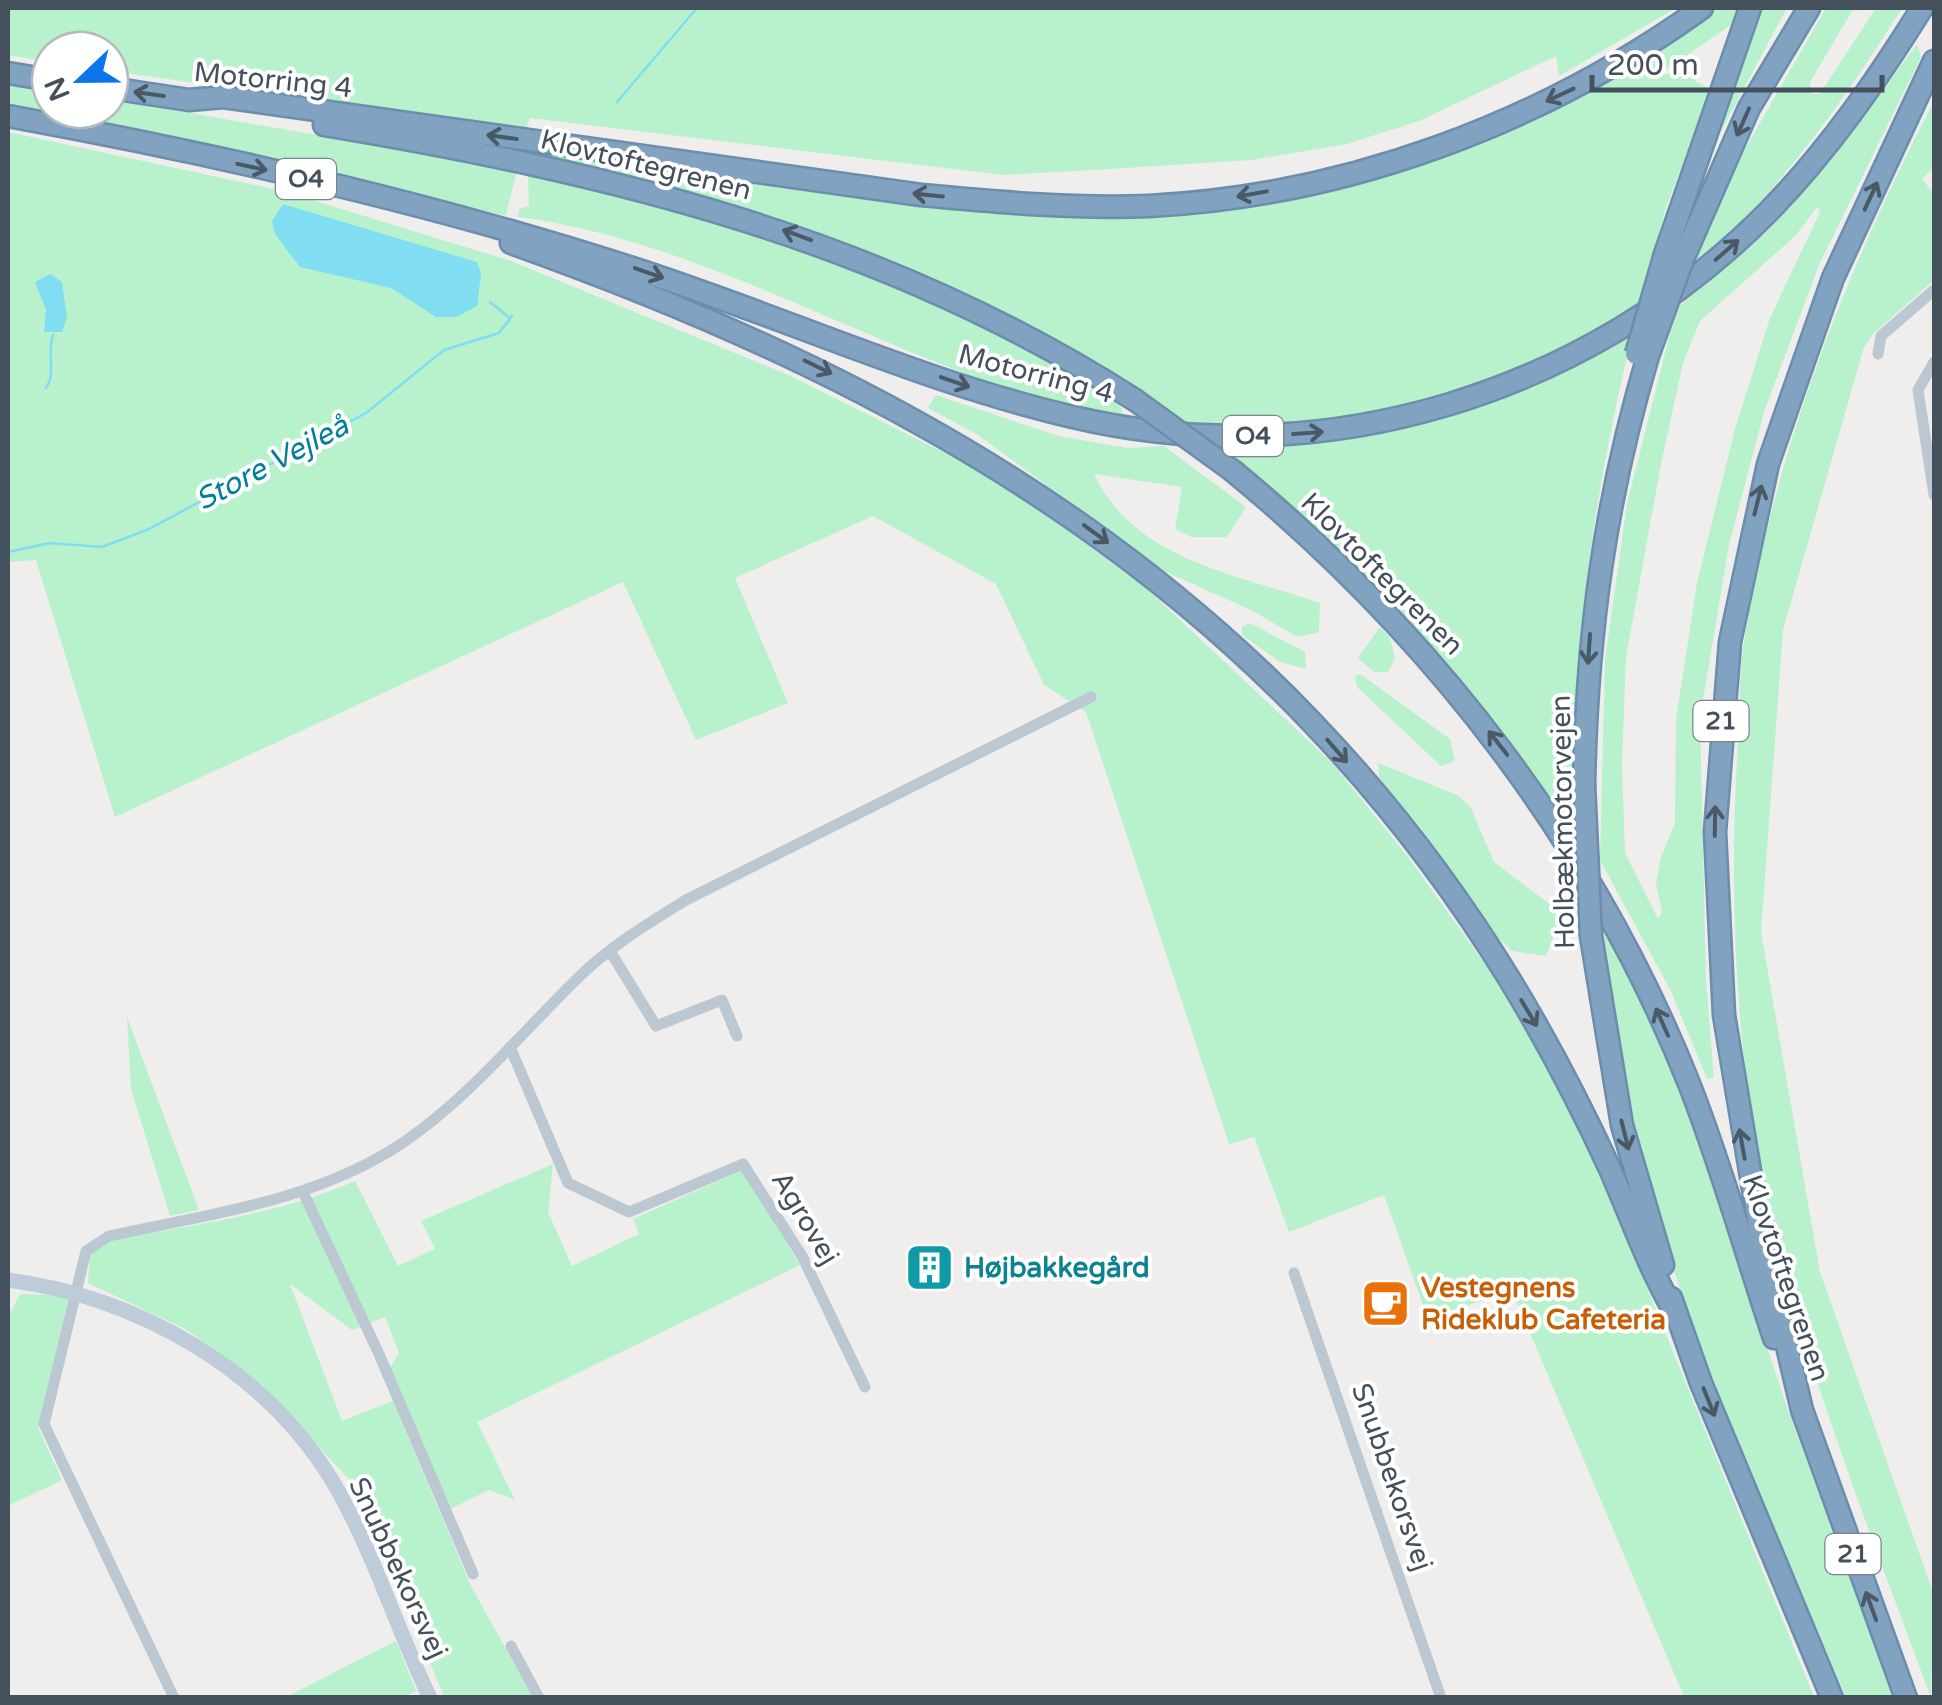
<svg xmlns="http://www.w3.org/2000/svg" width="1942" height="1705" viewBox="0 0 1942 1705" font-family="'Varela Round',sans-serif">
<rect width="100%" height="100%" fill="#f0eded"/>
<g fill="#b7f2cc" fill-rule="evenodd">
<polygon points="8,8 1676,8 1559,76 1556,56 1419,121 1347,144 1251,160 1110,169 1003,175 530,118 526,129 110,71 110,50 50,50 50,62 8,55"/>
<polygon points="1719,8 1744,8 1741,18 1659,74 1686,75 1711,90 1665,210 1639,312 1525,373 1360,421 1200,430 1072,350 890,260 725,202 534,154 536,148 1131,212 1459,146 1579,96"/>
<polygon points="1758,8 1787,8 1712,148"/>
<path d="M1826 8H1854L1810 82 1811 94H1820L1876 8H1902C1848 94 1773 204 1691 265L1737 163Z"/>
<path d="M1917 44 1921 57 1819 265 1764 412 1729 545 1700 718 1706 979 1714 1078 1707 1079 1671 991 1600 860 1605 660 1627 504 1676 309 1769 229 1832 159ZM1818 206 1820 212 1770 318 1735 429 1697 583 1676 719 1675 823 1661 857 1656 883 1662 912 1658 919 1625 853 1622 763 1626 657 1661 464 1683 363 1700 321 1795 236Z"/>
<polygon points="8,83 50,90 50,110 110,110 110,99 517,170 506,215 502,215 287,162 8,104"/>
<path d="M1934 101V167L1922 179 1934 194V280L1874 333 1864 347 1783 630 1761 932 1820 1272 1934 1595 1931 1698C1868 1526 1798 1353 1762 1174 1734 1031 1729 887 1738 742 1740 706 1739 669 1745 634 1777 447 1847 268 1934 101Z"/>
<polygon points="8,132 283,191 511,261 791,376 999,480 1146,588 1332,763 1408,857 1495,978 1578,1119 1814,1697 1684,1697 1512,1290 1428,1319 1384,1195 1289,1232 1254,1137 1229,1144 1086,712 1044,685 996,584 873,516 735,578 788,703 696,740 623,582 115,817 36,560 8,562"/>
<path d="M528 174 743 227 846 263 1018 338 1120 405 1125 419C915 382 731 245 518 217L519 209 529 206Z"/>
<path d="M1632 335C1592 505 1572 647 1571 822H1565C1471 683 1359 564 1233 455L1234 445C1339 444 1438 424 1535 384 1569 370 1599 349 1632 335Z"/>
<path d="M936 395 1058 436 1128 448 1164 446 1246 507 1227 537H1191L1175 529 1182 487 1094 474C1135 561 1237 574 1320 603L1319 632 1298 637 1251 610 1164 571 978 435 928 408Z"/>
<polygon points="1250,623 1305,652 1306,669 1280,662 1242,635 1242,627"/>
<polygon points="1380,627 1390,638 1395,658 1388,672 1374,672 1358,658"/>
<polygon points="1360,674 1450,739 1455,761 1441,766 1357,687 1355,676"/>
<polygon points="1378,763 1457,795 1470,806 1494,862 1551,905 1560,920 1546,956 1512,951 1495,935 1379,777"/>
<path d="M1601 919 1678 1079 1788 1410 1893 1697H1846C1749 1474 1643 1244 1610 1001 1607 977 1595 940 1601 919Z"/>
<polygon points="127,1017 199,1210 170,1216 131,1089"/>
<path d="M553 1164 548 1212 572 1266 639 1234 633 1219 743 1170 800 1265 477 1422 515 1500 489 1490 450 1509 389 1369 399 1353 385 1317 352 1330 290 1284 342 1421 393 1401 470 1584 533 1698 444 1697 361 1492 266 1391 229 1360 187 1330 88 1283 90 1253 110 1240C193 1225 277 1215 355 1181L398 1266 435 1249 421 1221Z"/>
<polygon points="20,1294 69,1296 38,1428 62,1480 8,1506 8,1317"/>
<polygon points="396,1641 416,1691 403,1697 286,1697"/>
</g>
<g fill="#81def2">
<polygon points="283,204 477,262 481,274 477,306 457,317 436,317 391,288 300,267 275,234 272,221"/>
<polygon points="50,274 62,282 67,318 62,332 44,332 46,310 35,282"/>
</g>
<g fill="none" stroke-linecap="round" stroke-linejoin="round">
<g stroke="#81def2" stroke-width="2.5">
<polyline points="617,102 697,8"/>
<polyline points="490,302 510,318"/>
<path d="M46 388C57 371 46 354 53 335"/>
<polyline points="8,552 50,543 102,547 149,529 366,413 444,350 499,333 512,316"/>
</g>
<defs>
<g id="highway">
<polyline points="8,73 50,80"/>
<path d="M110 88 189 100 223 97 921 195C997 202 1073 209 1149 206 1347 196 1542 123 1702 8"/>
<path d="M8 116C216 154 427 202 629 267 777 314 922 382 1073 417 1323 476 1589 394 1768 212 1828 151 1877 80 1922 8"/>
<path d="M324 125C613 173 886 240 1135 400"/>
<path d="M511 243C927 391 1273 594 1510 980 1547 1041 1580 1104 1610 1169 1631 1217 1648 1266 1674 1311"/>
<polyline points="1665,254 1750,8"/>
<polyline points="1683,259 1749,108 1809,8"/>
<path d="M1233 471C1434 637 1593 842 1690 1086 1722 1168 1746 1254 1774 1338"/>
<path d="M1584 784C1587 633 1605 501 1648 356"/>
<polyline points="1591,936 1622,1125 1663,1265"/>
<polyline points="1671,1298 1701,1383 1832,1698"/>
<polyline points="1906,1698 1802,1410 1760,1231 1724,1015 1715,832 1730,642 1768,464 1833,278 1934,61"/>
</g>
</defs>
<use href="#highway" stroke="#6c8dac" stroke-width="25"/>
<g stroke="#bcc8d1" stroke-width="11">
<polyline points="1878,354 1881,336 1934,290"/>
<polyline points="1934,362 1918,390 1934,495"/>
<polyline points="610,951 656,1026 722,1000 737,1036"/>
<polyline points="510,1047 568,1183 629,1212 743,1164 802,1256 865,1387"/>
<polyline points="303,1192 379,1354 473,1574"/>
<polyline points="1294,1273 1441,1698"/>
<polyline points="511,1646 539,1698"/>
<path d="M174 1698 44 1424 86 1251 109 1236C209 1214 317 1201 404 1142 470 1097 523 1031 581 975 612 945 649 923 686 900L1091 697"/>
</g>
<path stroke="#becbd8" stroke-width="15" d="M8 1280C137 1297 264 1368 333 1482 373 1550 396 1627 430 1698"/>
<use href="#highway" stroke="#81a2c0" stroke-width="20"/>
<defs>
<g id="highway-bridge">
<polyline points="1636,354 1665,254"/>
<polyline points="1648,356 1683,259"/>
<polyline points="1135,400 1233,471"/>
<polyline points="1584,784 1591,936"/>
</g>
</defs>
<use href="#highway-bridge" stroke="#6c8dac" stroke-width="25" stroke-linecap="butt"/>
<use href="#highway-bridge" stroke="#81a2c0" stroke-width="20"/>
</g>
<defs><path id="oneway-shaft" d="M-6 0H5M1.5-3L5.5 0L1.5 3" fill="none" stroke-width="1.6" stroke-linecap="round" stroke-linejoin="round" transform="scale(2.5)"/></defs>
<g stroke="#4a5966">
<use href="#oneway-shaft" transform="translate(149 94) rotate(-172)"/>
<use href="#oneway-shaft" transform="translate(1560 95) rotate(155)"/>
<use href="#oneway-shaft" transform="translate(1743 122) rotate(114)"/>
<use href="#oneway-shaft" transform="translate(502 137) rotate(-172)"/>
<use href="#oneway-shaft" transform="translate(252 167) rotate(12)"/>
<use href="#oneway-shaft" transform="translate(1252 194) rotate(170)"/>
<use href="#oneway-shaft" transform="translate(928 195) rotate(-174)"/>
<use href="#oneway-shaft" transform="translate(1871 196) rotate(-65)"/>
<use href="#oneway-shaft" transform="translate(797 235) rotate(-160)"/>
<use href="#oneway-shaft" transform="translate(1727 250) rotate(-41)"/>
<use href="#oneway-shaft" transform="translate(649 273) rotate(19)"/>
<use href="#oneway-shaft" transform="translate(818 367) rotate(26)"/>
<use href="#oneway-shaft" transform="translate(955 382) rotate(19)"/>
<use href="#oneway-shaft" transform="translate(1308 433) rotate(-4)"/>
<use href="#oneway-shaft" transform="translate(1758 500) rotate(-76)"/>
<use href="#oneway-shaft" transform="translate(1096 534) rotate(36)"/>
<use href="#oneway-shaft" transform="translate(1589 649) rotate(94)"/>
<use href="#oneway-shaft" transform="translate(1498 743) rotate(-128)"/>
<use href="#oneway-shaft" transform="translate(1337 751) rotate(49)"/>
<use href="#oneway-shaft" transform="translate(1715 821) rotate(-89)"/>
<use href="#oneway-shaft" transform="translate(1529 1013) rotate(59)"/>
<use href="#oneway-shaft" transform="translate(1662 1022) rotate(-114)"/>
<use href="#oneway-shaft" transform="translate(1625 1135) rotate(76)"/>
<use href="#oneway-shaft" transform="translate(1742 1144) rotate(-100)"/>
<use href="#oneway-shaft" transform="translate(1709 1402) rotate(68)"/>
<use href="#oneway-shaft" transform="translate(1871 1606) rotate(-110)"/>
</g>
<defs>
<symbol id="building-square" viewBox="-11 -11 22 22"><rect x="-9" y="-9" width="18" height="18" rx="4" fill="#0f9aa8" stroke="#fff"/><path d="M-4-6H4V6H1V3H-1V6H-4ZM-2.5-4.3h1.7v1.8h-1.7ZM.8-4.3h1.7v1.8H.8ZM-2.5-1h1.7V.8h-1.7ZM.8-1h1.7V.8H.8Z" fill="#fff"/></symbol>
<symbol id="cafe-square" viewBox="-11 -11 22 22"><rect x="-9" y="-9" width="18" height="18" rx="4" fill="#e8710a" stroke="#fff"/><path d="M-5.5-4.5H6V0H3Q3 3.5 0 3.5H-2.5Q-5.5 3.5-5.5 0ZM3-3.2v2h1.7v-2ZM-6 4.5H4V6H-6Z" fill="#fff"/></symbol>
</defs>
<g fill-rule="evenodd">
<use href="#building-square" x="902" y="1240" width="55" height="55"/>
<use href="#cafe-square" x="1358" y="1276" width="55" height="55"/>
</g>
<g text-anchor="middle" dominant-baseline="central" stroke-width="8" stroke-linejoin="round" paint-order="stroke">
<g fill="#fff" stroke="#7c858d" stroke-width="2.5">
<rect x="276" y="159" width="60" height="40" rx="8"/>
<rect x="1223" y="416" width="60" height="40" rx="8"/>
<rect x="1693.5" y="701" width="55" height="40" rx="8"/>
<rect x="1825.5" y="1534" width="55" height="40" rx="8"/>
</g>
<g font-size="25" font-weight="bold" fill="#44515c">
<text x="306" y="179">O4</text>
<text x="1253" y="436">O4</text>
<text x="1721" y="721">21</text>
<text x="1853" y="1554">21</text>
</g>
<g font-size="28" fill="#44515c" stroke="#fff">
<text transform="translate(273 80) rotate(6)">Motorring 4</text>
<text transform="translate(646 165) rotate(14)">Klovtoftegrenen</text>
<text transform="translate(1036 374) rotate(15)">Motorring 4</text>
<text transform="translate(1382 574) rotate(45)">Klovtoftegrenen</text>
<text transform="translate(1563 822) rotate(-91)">Holbækmotorvejen</text>
<text transform="translate(805 1218) rotate(59)">Agrovej</text>
<text transform="translate(1786 1278) rotate(71)">Klovtoftegrenen</text>
<text transform="translate(1392 1477) rotate(71)">Snubbekorsvej</text>
<text transform="translate(398 1568) rotate(65)">Snubbekorsvej</text>
</g>
<g font-size="28" font-weight="bold" fill="#0d838f" stroke="#fff" text-anchor="start">
<text x="964" y="1268">Højbakkegård</text>
</g>
<g font-size="28" font-weight="bold" fill="#c56008" stroke="#fff" text-anchor="start">
<text x="1421" y="1288">Vestegnens<tspan x="1421" dy="32">Rideklub Cafeteria</tspan></text>
</g>
<g font-size="30" font-style="italic" fill="#037f9a" stroke="#fff">
<text transform="translate(272 463) rotate(-28)">Store Vejleå</text>
</g>
</g>
<rect width="1942" height="1705" fill="none" stroke="#44515c" stroke-width="20"/>
<g transform="translate(80 80) rotate(248)"><circle r="48" fill="#ffffff" stroke="#b4b9be" stroke-width="2.5"/>
<path d="M0-8L18 38L0 25L-18 38Z" fill="#0b75ec"/>
<text y="-15" font-size="28" font-weight="bold" text-anchor="middle" fill="#44515c">N</text>
</g>
<path d="M1592 75v15h290v-15" fill="none" stroke="#44515c" stroke-width="5"/>
<text x="1607" y="75" font-size="30" fill="#44515c" stroke="#ffffff" stroke-width="8" paint-order="stroke">200 m</text>
</svg>
